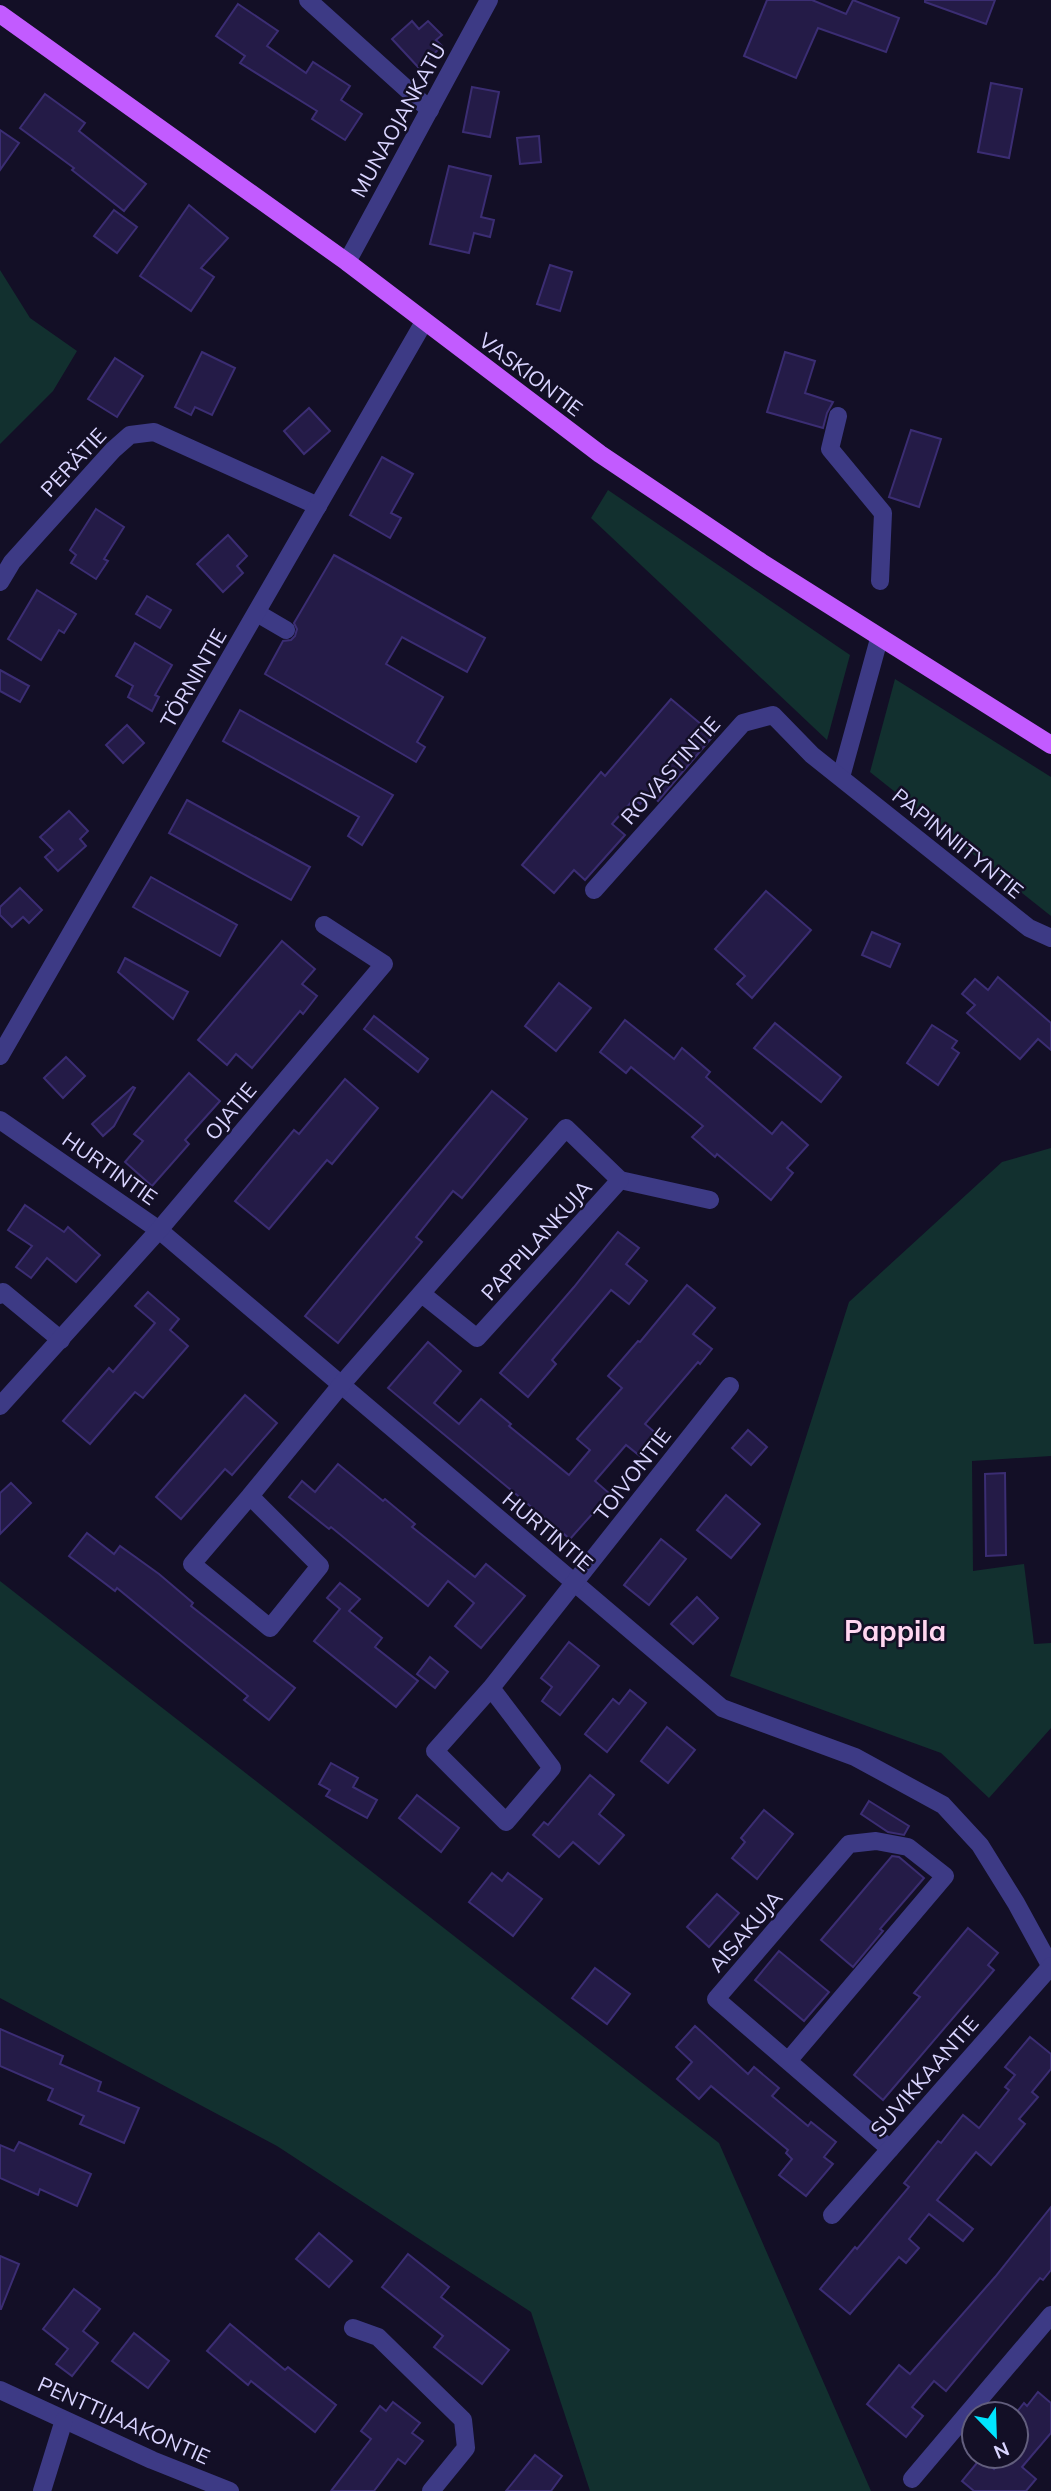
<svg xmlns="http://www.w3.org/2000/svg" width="1051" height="2491" viewBox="0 0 1051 2491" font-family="Mulish,sans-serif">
<rect width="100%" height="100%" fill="#130f26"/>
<g fill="#12302f">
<polygon points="0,270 30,318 77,351 53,391 0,444"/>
<polygon points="608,490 850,655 827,740 591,518"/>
<polygon points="895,679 1051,777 1051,916 870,772"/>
<polygon points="1051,1148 1051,1456 972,1461 973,1571 1024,1564 1034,1644 1051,1643 1051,1728 989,1798 941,1753 730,1676 849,1302 1002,1162"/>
<polygon points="0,1581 719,2143 871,2491 590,2491 531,2312 277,2146 0,1998"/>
</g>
<g fill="#241b47" stroke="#3b2d73" stroke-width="2">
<polygon points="767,0 812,0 846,14 853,0 899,18 886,52 818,28 796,78 744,56"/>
<polygon points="925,0 995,0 986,24 925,2"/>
<polygon points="238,4 278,31 267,46 306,73 313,62 350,86 341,100 362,114 345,140 312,119 317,111 240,63 245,56 216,36"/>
<polygon points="412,21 419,29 428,21 442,35 436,40 442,46 419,68 392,39"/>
<polygon points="991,83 1022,89 1009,158 978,152"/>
<polygon points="472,87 499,92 490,137 463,132"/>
<polygon points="45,94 85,123 79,131 146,184 124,211 72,170 74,168 20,128"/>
<polygon points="0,130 19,143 0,170"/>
<polygon points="539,136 541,162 520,164 517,138"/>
<polygon points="449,166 491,176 481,217 494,220 490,237 474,233 469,253 430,244"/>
<polygon points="189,205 228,238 201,268 214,277 191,311 140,276"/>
<polygon points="114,210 137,227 117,253 94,236"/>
<polygon points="550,265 572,272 560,311 537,304"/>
<polygon points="202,352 235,368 212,415 195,407 191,415 175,407"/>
<polygon points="785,352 815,361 805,393 833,402 827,413 823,428 767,412"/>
<polygon points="115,358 143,376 117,417 88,399"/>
<polygon points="309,408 330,431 304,454 284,431"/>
<polygon points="911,430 941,439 919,507 889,497"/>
<polygon points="382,457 413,474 391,513 401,518 390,538 350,515"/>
<polygon points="96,509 124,527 104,559 108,561 96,579 71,563 76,555 70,550"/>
<polygon points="228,535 247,556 237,566 243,573 223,592 197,564"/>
<polygon points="334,555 485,638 467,672 402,637 386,664 443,697 417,742 425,747 416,762 265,674 283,641 291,640 295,636 297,629 294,623"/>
<polygon points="37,590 76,614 64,633 59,630 41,660 8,639"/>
<polygon points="147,596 171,610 160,628 136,614"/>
<polygon points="135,643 172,665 155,695 159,697 152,711 128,697 133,686 116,676"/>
<polygon points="0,670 29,686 20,702 0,691"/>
<polygon points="671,699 714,735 658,801 649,793 640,804 634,799 612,824 625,835 585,880 574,870 554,893 522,865 601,772 605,776"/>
<polygon points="240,710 393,795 362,845 348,836 359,817 223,741"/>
<polygon points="127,725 144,743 123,763 106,745"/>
<polygon points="187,800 310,867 291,900 169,833"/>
<polygon points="69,811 88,831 80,839 86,846 58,871 45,857 53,850 40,837"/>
<polygon points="151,877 237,925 220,956 133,907"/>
<polygon points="20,888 42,910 29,923 23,917 12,927 0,915 0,907"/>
<polygon points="766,891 811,930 752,998 737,984 745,976 715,949"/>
<polygon points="872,932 900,944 890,967 862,955"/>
<polygon points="282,941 315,969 302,984 317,996 303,1014 300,1011 252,1068 236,1054 227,1065 198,1040"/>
<polygon points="125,958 188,992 173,1019 118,972"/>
<polygon points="998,977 1051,1023 1051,1050 1038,1039 1020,1059 967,1013 975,1005 962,994 975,979 988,990"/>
<polygon points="559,983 591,1008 556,1051 525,1026"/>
<polygon points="374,1016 428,1059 418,1072 364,1029"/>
<polygon points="625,1020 674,1059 682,1048 710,1072 706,1077 772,1134 782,1122 808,1145 787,1168 793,1173 771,1200 717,1154 715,1157 692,1137 703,1126 631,1067 626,1073 600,1052"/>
<polygon points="775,1023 841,1077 821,1102 754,1048"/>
<polygon points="932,1025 957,1041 952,1048 959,1053 938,1085 907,1063"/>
<polygon points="66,1057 85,1076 63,1098 44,1078"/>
<polygon points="189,1073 220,1101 185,1140 189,1144 152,1186 125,1162 143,1141 134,1134"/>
<polygon points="345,1079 378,1108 332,1164 327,1160 269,1229 235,1201 294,1130 299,1134"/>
<polygon points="133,1087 135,1088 114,1126 103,1136 92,1124"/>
<polygon points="492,1091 527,1119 462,1198 453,1191 416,1237 422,1242 338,1343 305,1316"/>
<polygon points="25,1205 64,1232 68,1227 100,1255 76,1282 47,1258 31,1278 16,1267 32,1246 8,1230"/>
<polygon points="618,1232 639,1248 626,1264 647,1281 629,1304 611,1290 552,1360 556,1364 528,1397 500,1373 574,1287"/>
<polygon points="687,1285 715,1308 693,1334 712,1349 700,1364 698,1362 645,1424 658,1435 640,1456 626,1445 595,1481 610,1494 570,1539 388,1388 428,1342 461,1371 434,1403 459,1424 481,1399 511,1424 509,1426 569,1475 590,1450 577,1439 622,1388 608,1376 638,1341 640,1342"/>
<polygon points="148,1292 179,1319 170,1330 188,1346 143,1398 135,1392 90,1444 63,1421 109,1368 113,1372 155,1323 135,1306"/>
<polygon points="245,1395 277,1423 232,1475 225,1469 181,1519 156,1497"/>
<polygon points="748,1430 767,1447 751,1465 732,1448"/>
<polygon points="338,1464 383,1501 385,1499 415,1524 412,1527 475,1577 486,1564 525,1596 481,1648 455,1626 474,1603 448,1581 428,1606 331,1527 329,1529 289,1497 302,1481 315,1492"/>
<polygon points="1005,1473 1006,1555 986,1556 985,1474"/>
<polygon points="11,1483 31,1503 0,1534 0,1493"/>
<polygon points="726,1495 760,1524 731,1558 697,1530"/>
<polygon points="87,1533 114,1554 120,1546 159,1574 193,1603 191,1606 295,1688 269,1720 244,1700 248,1696 117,1588 115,1591 69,1556"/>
<polygon points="661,1539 686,1559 649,1605 624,1585"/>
<polygon points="340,1583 360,1599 349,1611 382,1638 375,1647 418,1681 396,1707 314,1641 340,1609 327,1598"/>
<polygon points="697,1597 718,1618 693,1644 671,1624"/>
<polygon points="569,1642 599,1666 560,1715 542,1701 552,1687 541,1678"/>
<polygon points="430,1657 448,1672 435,1688 417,1674"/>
<polygon points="630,1690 646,1703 607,1752 585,1734 613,1699 619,1704"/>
<polygon points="667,1727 695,1750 668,1783 641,1761"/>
<polygon points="331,1763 358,1778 353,1787 377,1800 367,1818 326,1796 330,1790 319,1784"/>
<polygon points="590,1775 614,1795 599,1814 624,1835 599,1864 573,1842 559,1857 533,1835 544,1822 548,1825"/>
<polygon points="417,1795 459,1828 441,1852 399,1818"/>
<polygon points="869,1801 909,1826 904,1835 888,1832 861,1814"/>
<polygon points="764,1810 793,1834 757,1879 732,1858 745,1842 741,1838"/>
<polygon points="892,1856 899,1857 924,1878 880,1929 883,1931 853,1967 821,1940"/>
<polygon points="492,1873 502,1881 508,1873 542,1899 513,1936 469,1902"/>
<polygon points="717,1894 739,1913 709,1947 687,1927"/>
<polygon points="968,1928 998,1953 988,1965 994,1970 883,2100 854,2075 920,1997 914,1993"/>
<polygon points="779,1951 829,1992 804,2021 755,1980"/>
<polygon points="595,1968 630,1994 607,2024 572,1998"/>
<polygon points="695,2026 748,2074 754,2067 779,2088 772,2096 808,2126 811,2122 836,2142 824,2157 833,2164 806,2196 779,2175 792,2159 786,2153 788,2150 711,2086 699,2099 677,2079 692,2062 676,2047"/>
<polygon points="0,2029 63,2056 60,2064 101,2082 98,2091 139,2108 124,2143 80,2124 84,2116 48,2100 53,2089 0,2066"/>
<polygon points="1030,2037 1051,2054 1051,2069 1032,2092 1038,2097 1019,2119 1025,2124 991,2165 976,2152 937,2200 973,2229 963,2241 929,2214 909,2239 919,2248 906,2263 899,2257 850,2314 820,2289 855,2247 857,2249 909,2187 904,2183 938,2141 941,2143 963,2115 979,2128 1009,2090 1005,2087 1015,2075 1005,2067"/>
<polygon points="19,2142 91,2174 77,2206 40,2189 38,2195 0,2178 0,2145 14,2151"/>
<polygon points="1051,2207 1051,2270 1043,2280 1040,2278 946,2391 934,2381 912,2407 923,2416 906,2437 867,2404 899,2365 910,2374 995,2277"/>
<polygon points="319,2233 352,2261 329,2287 296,2259"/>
<polygon points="408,2254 449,2287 441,2297 509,2350 482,2384 434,2347 443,2336 382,2287"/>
<polygon points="0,2256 19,2264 1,2309 0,2309"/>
<polygon points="74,2289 100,2309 83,2331 98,2343 72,2376 56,2364 68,2349 43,2329"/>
<polygon points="230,2324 285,2370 288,2367 336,2405 315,2432 251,2381 248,2385 207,2351"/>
<polygon points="134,2333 169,2361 148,2388 112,2361"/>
<polygon points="1038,2392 1051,2403 1051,2433 1022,2467 1036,2479 1026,2491 974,2491 962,2481 981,2458 994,2469 1005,2456 1016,2456 1016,2413 1024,2403 1027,2406"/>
<polygon points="393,2402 420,2423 412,2433 423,2441 405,2464 398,2459 374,2491 331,2491 371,2439 361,2431 380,2406 386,2411"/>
<polygon points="535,2455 562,2476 551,2491 506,2491"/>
</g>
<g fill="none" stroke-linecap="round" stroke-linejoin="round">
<g stroke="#3d3a85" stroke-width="18">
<polyline points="308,0 430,110"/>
<polyline points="347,262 489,0"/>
<polyline points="838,416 830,449 883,513 880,581"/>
<polyline points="0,582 12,562 113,450 130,435 154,432 318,506"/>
<polyline points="257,613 286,630"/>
<polyline points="841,777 879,639"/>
<polyline points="594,890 743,723 773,715 812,755 1029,928 1051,938"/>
<polyline points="0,1056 424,322"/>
<polyline points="0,1120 159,1230 722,1708 855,1757 943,1805 980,1845 1016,1903 1051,1967"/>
<polyline points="620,1180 710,1200"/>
<polyline points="0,1295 3,1292 61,1340"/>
<polyline points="0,1406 159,1230 384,964 324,925"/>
<polyline points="250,1496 192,1564 270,1628 320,1566 250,1496 341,1385 566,1128 620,1180 477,1338 422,1294"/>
<polyline points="491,1688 435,1751 506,1822 552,1768 491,1688 730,1386"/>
<polyline points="788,2061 945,1876 908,1847 876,1841 849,1844 716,1999 890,2149"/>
<polyline points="832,2215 1051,1966"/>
<polyline points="353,2328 378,2337 463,2420 466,2448 431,2491"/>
<polyline points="0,2390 152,2460 230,2491"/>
<polyline points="912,2479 1051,2315"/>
<polyline points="42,2491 64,2420"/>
</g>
<polyline stroke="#c25bff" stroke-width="18" points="0,14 347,262 600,454 761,562 1051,745"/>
</g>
<g text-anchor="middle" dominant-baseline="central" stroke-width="5" stroke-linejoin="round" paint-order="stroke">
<g font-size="21" fill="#d9d4ff" stroke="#130f26">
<text transform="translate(398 120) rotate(-61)">MUNAOJANKATU</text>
<text transform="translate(531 374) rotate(37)">VASKIONTIE</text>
<text transform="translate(73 462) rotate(-47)">PERÄTIE</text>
<text transform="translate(193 678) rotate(-60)">TÖRNINTIE</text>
<text transform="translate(670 770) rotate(-48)">ROVASTINTIE</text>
<text transform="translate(958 843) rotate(39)">PAPINNIITYNTIE</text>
<text transform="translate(230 1111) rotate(-50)">OJATIE</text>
<text transform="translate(110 1168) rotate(35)">HURTINTIE</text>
<text transform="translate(536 1240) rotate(-48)">PAPPILANKUJA</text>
<text transform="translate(632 1474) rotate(-52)">TOIVONTIE</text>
<text transform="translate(548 1531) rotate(40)">HURTINTIE</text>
<text transform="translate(745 1931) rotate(-49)">AISAKUJA</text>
<text transform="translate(924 2076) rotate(-49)">SUVIKKAANTIE</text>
<text transform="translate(124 2420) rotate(24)">PENTTIJAAKONTIE</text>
</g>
<g font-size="28" font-weight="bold" fill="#ffd6f0" stroke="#130f26">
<text x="895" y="1630">Pappila</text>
</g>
</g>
<g transform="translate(995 2435) rotate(157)"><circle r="33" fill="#130f26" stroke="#625e7d" stroke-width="2"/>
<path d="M0-5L12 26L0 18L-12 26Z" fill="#00e5ff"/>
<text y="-10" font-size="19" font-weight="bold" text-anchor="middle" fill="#d9d4ff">N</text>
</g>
</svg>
